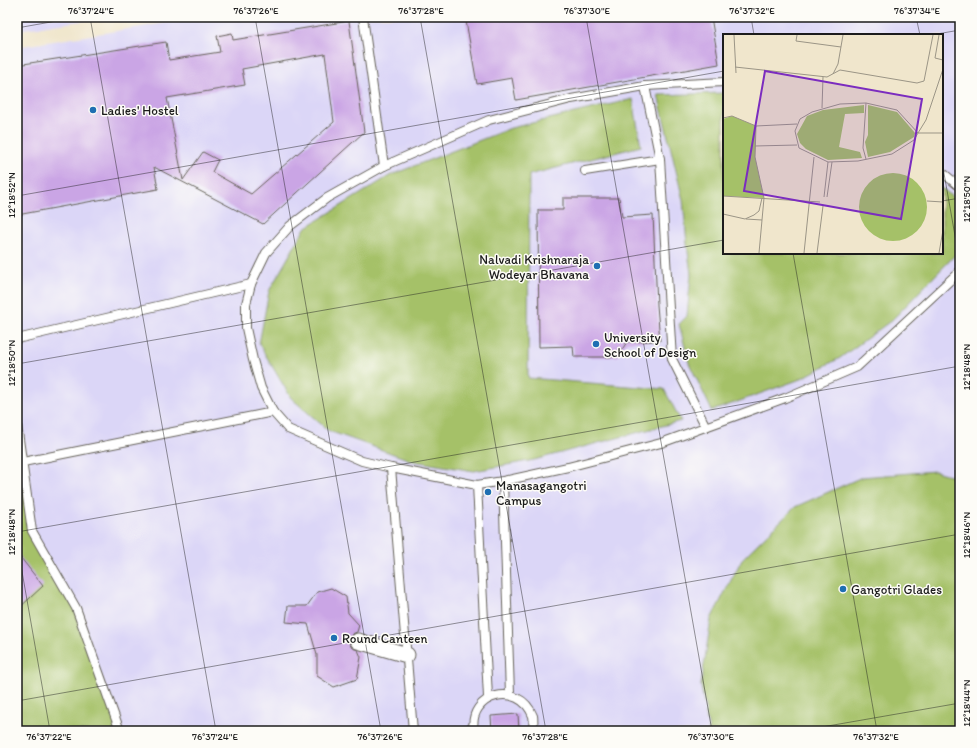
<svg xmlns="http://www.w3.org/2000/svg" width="977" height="748" viewBox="0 0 977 748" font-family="Itim,sans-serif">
<rect width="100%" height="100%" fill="#fdfcf7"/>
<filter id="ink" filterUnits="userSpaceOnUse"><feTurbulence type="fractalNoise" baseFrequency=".025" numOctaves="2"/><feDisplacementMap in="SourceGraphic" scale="8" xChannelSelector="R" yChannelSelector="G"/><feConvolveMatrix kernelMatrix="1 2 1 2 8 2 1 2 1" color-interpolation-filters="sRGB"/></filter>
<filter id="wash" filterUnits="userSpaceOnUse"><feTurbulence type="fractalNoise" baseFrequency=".012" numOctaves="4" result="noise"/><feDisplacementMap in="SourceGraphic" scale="16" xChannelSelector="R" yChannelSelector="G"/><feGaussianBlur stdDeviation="0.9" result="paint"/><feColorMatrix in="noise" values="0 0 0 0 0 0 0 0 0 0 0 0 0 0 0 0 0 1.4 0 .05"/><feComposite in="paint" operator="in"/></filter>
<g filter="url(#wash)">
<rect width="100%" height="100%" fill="#f0e6cc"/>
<g fill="#dbd6f7" fill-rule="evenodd">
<polygon points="17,17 111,17 17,30"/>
<path d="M203 17H960V731H17V47ZM724 35H942V253H724Z"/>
</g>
<g fill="#a5c168" stroke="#606e42">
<polygon points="724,93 724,253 942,253 942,188 960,203 960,250 892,320 840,358 798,380 712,411 689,363 679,324 687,316 691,274 687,244 683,200 658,95"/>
<polygon points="633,99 641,146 529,175 528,378 664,389 681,421 534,460 474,471 413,461 329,431 291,398 259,344 269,291 305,228 391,175 511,128"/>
<polygon points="17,425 32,531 76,608 120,731 17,731"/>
<polygon points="935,471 960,478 960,731 709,731 701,685 711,619 742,559 795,507 862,477"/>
</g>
<g id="blocks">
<g fill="#caa5e5" fill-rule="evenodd">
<polygon points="486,17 711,17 719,64 516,100 512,78 477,84 466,21"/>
<path d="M349 21 364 132 263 224 154 167 158 189 17 215V65L166 42 169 60 220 52 217 36 232 33 233 40ZM325 54 334 122 251 194 212 172 218 160 203 152 183 180 167 98 245 85 242 69Z"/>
<polygon points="563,198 619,198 622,217 653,215 657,305 660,341 627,342 617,357 574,357 573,346 539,347 538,210 563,210"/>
<polygon points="17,553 43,586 17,610"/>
<polygon points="331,588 346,597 348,613 359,625 357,632 352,634 350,638 349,643 352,648 358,650 361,657 357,679 334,687 317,676 317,655 308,624 286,622 288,606 307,606 317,592"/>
<polygon points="518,714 519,731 492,731 491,716"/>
</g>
</g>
</g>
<g filter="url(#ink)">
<use href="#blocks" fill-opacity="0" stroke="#66635a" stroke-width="1"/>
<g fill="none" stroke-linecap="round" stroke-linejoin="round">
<defs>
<g id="lane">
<polyline points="363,17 384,166"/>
<polyline points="724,82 645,86 571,99 489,120 384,166 327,198 290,226 266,253 251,284 246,304 246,328 253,360 261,388 273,412 288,429 362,461 391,468 477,485 503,481 568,467 661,443 785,398 857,367 960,271"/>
<polyline points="645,86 660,159 672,359 706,427"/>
<polyline points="585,171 660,159"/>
<polyline points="942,172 960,187"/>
<polyline points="17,339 251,284"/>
<polyline points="17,425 32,531 76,608 120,731"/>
<polyline points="23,462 273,412"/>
<polyline points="391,468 413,731"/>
<polyline points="503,481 510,694"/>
<polyline points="477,485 488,697"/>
<polyline points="454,731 473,729"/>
<path d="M474 731C467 694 519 680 533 716 534 720 533 726 533 731"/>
</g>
<polyline id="street" points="358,641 407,655"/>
</defs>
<use href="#lane" stroke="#66635a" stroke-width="10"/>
<use href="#street" stroke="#66635a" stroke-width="17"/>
<use href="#lane" stroke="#fff" stroke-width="8"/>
<use href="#street" stroke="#fff" stroke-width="15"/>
</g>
</g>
<path fill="none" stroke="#1c1c1c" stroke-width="1" stroke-opacity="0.45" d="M90 17 216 731M255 17 381 731M420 17 546 731M586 17 712 731M751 17 754 35M916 17 920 35M17 28 79 17M931 35 960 30M942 162 960 264M17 196 724 71M942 201 960 198M793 253 877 731M17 364 724 240M17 532 960 366M17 543 50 731M17 701 960 534M799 731 960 703"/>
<g fill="#1f6fb2" stroke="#fdfcf7" stroke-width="1.5">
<circle cx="93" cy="110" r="4"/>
<circle cx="597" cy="266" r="4"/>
<circle cx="596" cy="344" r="4"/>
<circle cx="488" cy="492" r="4"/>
<circle cx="843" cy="589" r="4"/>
<circle cx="334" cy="638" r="4"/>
</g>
<g text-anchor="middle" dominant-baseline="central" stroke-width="3" stroke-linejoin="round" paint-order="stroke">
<g font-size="13" fill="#1c1c1c" stroke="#fdfcf7" text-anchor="start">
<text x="101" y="110">Ladies' Hostel</text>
<text x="589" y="259" text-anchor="end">Nalvadi Krishnaraja<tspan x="589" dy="15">Wodeyar Bhavana</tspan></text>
<text x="604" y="337">University<tspan x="604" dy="15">School of Design</tspan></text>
<text x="496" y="485">Manasagangotri<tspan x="496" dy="15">Campus</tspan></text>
<text x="851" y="589">Gangotri Glades</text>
<text x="342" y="638">Round Canteen</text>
</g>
</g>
<g transform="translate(723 34)">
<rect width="220" height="220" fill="#f0e6cc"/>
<path d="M141 71V79L122 80 116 113 137 118 139 124 105 126 83 115 77 109 74 100 84 82 100 76ZM145 71 174 78 192 99 191 103 167 118 145 123 142 108 145 101ZM9 82 33 92 32 123 41 164 0 162V85ZM136 173a34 34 0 1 1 68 0a34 34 0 1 1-68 0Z" fill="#a5c168"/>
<path fill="none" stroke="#9b9586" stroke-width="1" d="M11 1 13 39M74 1 73 7 118 13M216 1 212 24 220 26M12 33 104 43 117 36 194 49 201 47 210 1M220 35 203 86 195 99 174 76 143 69 117 70 89 78 77 85 72 97 76 114 105 128 135 127 169 120 191 106 195 99H220M110 40 115 30 120 1M143 69 140 114 143 125M99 74 100 43M0 84 9 82 33 92 32 123 41 164 36 219M33 92 74 90M32 112 74 111M0 162 97 168M101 163 105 128M104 163 109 128M204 167 220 168M0 180 22 185 31 181 36 177 39 164M23 185 39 186M81 219 91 123M94 219 100 172M216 219 220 196"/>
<path fill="#7b2cbf" fill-opacity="0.15" stroke="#7b2cbf" stroke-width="2" d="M42 37 199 65 178 185 21 157Z"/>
<rect width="220" height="220" fill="none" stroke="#1c1c1c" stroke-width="2"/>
</g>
<rect width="977" height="748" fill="none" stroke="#fdfcf7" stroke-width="44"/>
<rect x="22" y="22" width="933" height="704" fill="none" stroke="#1c1c1c" stroke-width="1.5"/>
<g font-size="10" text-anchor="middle" fill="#1c1c1c">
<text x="91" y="14">76°37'24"E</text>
<text x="256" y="14">76°37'26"E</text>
<text x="421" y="14">76°37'28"E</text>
<text x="587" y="14">76°37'30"E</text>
<text x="752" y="14">76°37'32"E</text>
<text x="917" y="14">76°37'34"E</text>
<text transform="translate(11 195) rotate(-90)" y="4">12°18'52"N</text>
<text transform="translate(966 199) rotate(-90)" y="4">12°18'50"N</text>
<text transform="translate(11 363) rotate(-90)" y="4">12°18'50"N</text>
<text transform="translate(966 367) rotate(-90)" y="4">12°18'48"N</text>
<text transform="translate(11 532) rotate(-90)" y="4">12°18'48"N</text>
<text transform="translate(966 535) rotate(-90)" y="4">12°18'46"N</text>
<text transform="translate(966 703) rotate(-90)" y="4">12°18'44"N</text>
<text x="49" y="740">76°37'22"E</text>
<text x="215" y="740">76°37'24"E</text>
<text x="380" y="740">76°37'26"E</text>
<text x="545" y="740">76°37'28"E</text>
<text x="711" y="740">76°37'30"E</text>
<text x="876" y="740">76°37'32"E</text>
</g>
</svg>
